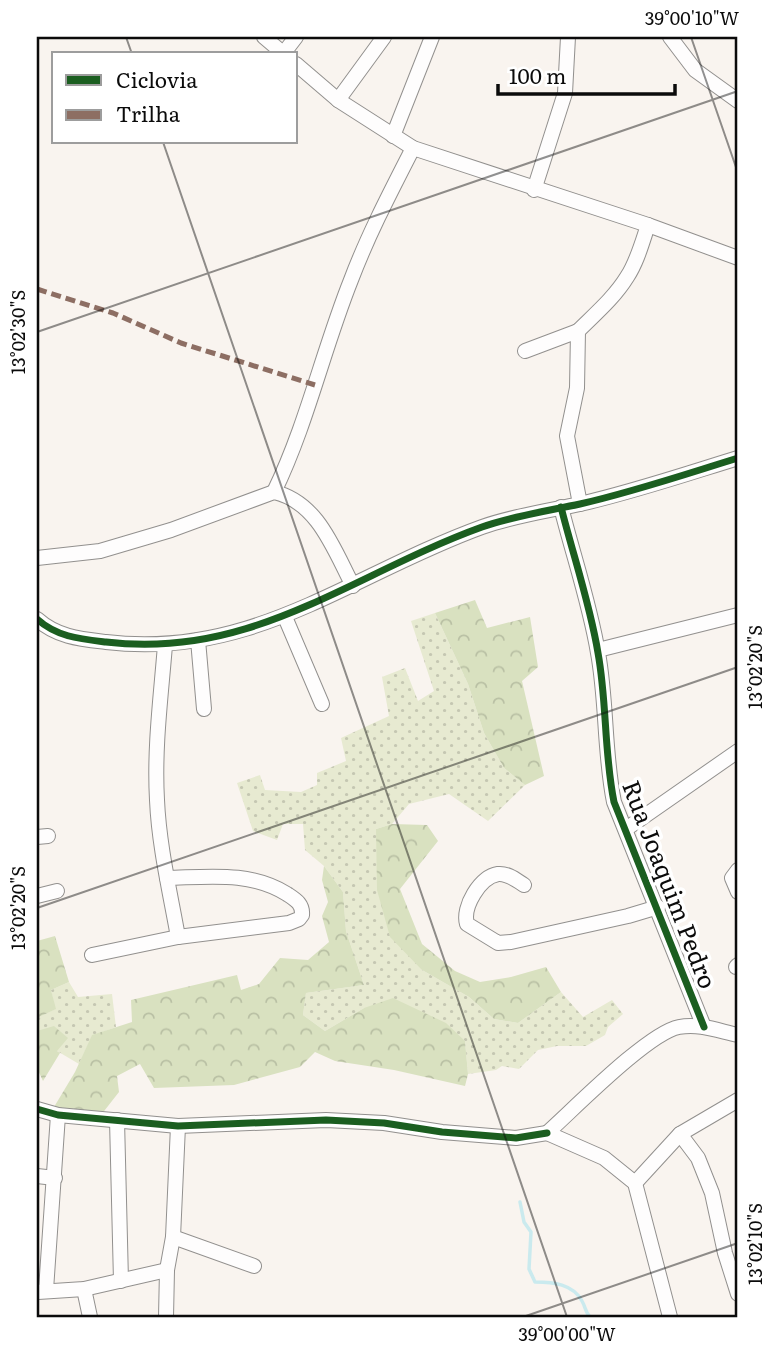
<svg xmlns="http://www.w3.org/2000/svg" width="775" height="1354" viewBox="0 0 775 1354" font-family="Literata,serif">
<defs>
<pattern id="grass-dots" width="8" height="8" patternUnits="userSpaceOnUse" patternTransform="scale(1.75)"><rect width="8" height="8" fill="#e7ead1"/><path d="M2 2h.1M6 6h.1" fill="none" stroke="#c5c7b2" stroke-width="1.8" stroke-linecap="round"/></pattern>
<pattern id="forest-crowns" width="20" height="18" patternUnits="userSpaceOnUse" patternTransform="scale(1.75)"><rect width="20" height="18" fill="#d9e1c0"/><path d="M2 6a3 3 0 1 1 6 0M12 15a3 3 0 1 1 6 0" fill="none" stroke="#b9c0a4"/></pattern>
</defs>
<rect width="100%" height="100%" fill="#f9f4ef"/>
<g fill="url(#grass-dots)">
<polygon points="435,613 468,684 484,733 504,768 525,785 488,821 449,794 409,804 392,824 376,829 422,970 469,997 494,1019 518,1023 561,992 583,1017 612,1000 623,1014 608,1027 605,1035 586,1046 557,1046 538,1050 519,1069 502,1066 496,1070 468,1074 465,1041 364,1008 325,1031 303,1015 306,993 364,985 346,931 343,892 324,866 305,850 303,824 283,824 277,840 253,831 237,783 260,775 265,790 301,792 317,785 317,773 346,761 341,738 389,716 382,677 405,668 418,701 434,691 411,621"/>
<polygon points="69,982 78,997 112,994 116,1027 92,1036 79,1064 57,1051 37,1032 37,1018 55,1009 51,990"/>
</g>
<g fill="url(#forest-crowns)">
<polygon points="475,600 487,628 530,617 538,667 522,681 544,776 525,785 504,768 484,733 468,684 435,613"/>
<polygon points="392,824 427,825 438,841 400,889 422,944 455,971 480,982 511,977 546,967 561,992 518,1023 494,1019 469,997 422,970 390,937 377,890 376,829"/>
<polygon points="324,866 343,892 346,931 364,985 306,993 303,1015 325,1031 364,1008 393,998 446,1023 465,1041 468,1074 465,1086 394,1070 335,1061 315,1052 300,1067 234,1085 154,1088 140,1064 117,1076 119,1092 101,1115 54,1107 75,1072 92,1035 132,1022 131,1000 237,975 241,990 259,984 280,958 308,960 329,942 322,916 328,902 322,880"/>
<polygon points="55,936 69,982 51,990 56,1009 37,1018 37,941"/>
<polygon points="54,1026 68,1038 57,1051 60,1053 43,1081 37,1068 37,1031"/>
</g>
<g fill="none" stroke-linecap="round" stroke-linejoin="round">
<path stroke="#caeaee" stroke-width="3.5" d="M520 1202 524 1222 531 1232 529 1269 535 1282C553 1282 573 1284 582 1301 586 1308 585 1312 590 1317"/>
<defs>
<g id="street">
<polyline points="264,37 284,54"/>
<polyline points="670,37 695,70 738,101"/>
<polyline points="283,54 296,37"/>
<polyline points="296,64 338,100 413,148 648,225 738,258"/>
<polyline points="338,100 384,37"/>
<polyline points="393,136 432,37"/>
<polyline points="534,190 565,93 568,37"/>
<polyline points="525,351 578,331"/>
<path d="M274 492C307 424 323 350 351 280 368 235 391 191 413 148"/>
<path d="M580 504 567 436 577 388 578 331C595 314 614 298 627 277 637 262 642 243 648 225"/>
<path d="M561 507C573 555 590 604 598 653 607 702 604 753 614 802L704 1027"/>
<path d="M37 558 100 551 171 530 274 492C318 502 334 550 353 586"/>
<polyline points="285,617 322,704"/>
<path d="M37 619C57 637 80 639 106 642 252 660 352 574 482 527 513 516 547 511 580 504 633 492 686 474 738 458"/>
<polyline points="198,640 204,709"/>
<path d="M165 645C161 696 154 748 157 800 159 846 170 892 178 937"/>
<polyline points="598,650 738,615"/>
<polyline points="626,829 738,751"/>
<polyline points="37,837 48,836"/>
<polyline points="738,870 732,878 738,892"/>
<path d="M524 885C516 880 508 873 498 874 480 877 462 907 467 924L498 943 511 942 628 916 658 907"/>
<polyline points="37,896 57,891"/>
<path d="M92 955 178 937 289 923 299 919 302 915C303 904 296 900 287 894 250 871 209 877 167 878"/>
<polyline points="736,967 738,965"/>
<polyline points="37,1109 58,1115 178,1126 326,1120 384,1123 442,1132 516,1138 547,1133"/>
<polyline points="117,1120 121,1281"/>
<polyline points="547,1133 604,1158 635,1183 670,1317"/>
<path d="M547 1133C574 1109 648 1033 679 1027 699 1023 719 1031 738 1035"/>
<polyline points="680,1134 698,1158 712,1193 725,1253 738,1294"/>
<polyline points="37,1176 55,1178"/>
<polyline points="635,1183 680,1134 738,1100"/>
<polyline points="173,1237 254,1266"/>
<polyline points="84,1289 90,1317"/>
<polyline points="46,1290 58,1115"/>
<polyline points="38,1292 84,1289 167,1270"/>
<polyline points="166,1317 167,1270 173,1237 178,1126"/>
</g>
</defs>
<use href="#street" stroke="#92908e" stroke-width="16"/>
<use href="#street" stroke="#fefdfd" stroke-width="14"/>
<polyline stroke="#8d6e63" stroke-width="5" stroke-dasharray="10 5" stroke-linecap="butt" points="37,289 113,313 181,343 315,385"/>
<defs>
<g id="cycleway">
<path d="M561 507C573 555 590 604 598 653 607 702 604 753 614 802L704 1027"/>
<path d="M37 619C57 637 80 639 106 642 252 660 352 574 482 527 513 516 547 511 580 504 633 492 686 474 738 458"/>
<polyline points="37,1109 58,1115 178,1126 326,1120 384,1123 442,1132 516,1138 547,1133"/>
</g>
</defs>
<use href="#cycleway" stroke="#fff" stroke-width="11"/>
<use href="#cycleway" stroke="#1b5e20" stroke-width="7"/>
</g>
<path fill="none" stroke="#0b0b0b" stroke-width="2" stroke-opacity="0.45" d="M126 37 132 54M691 37 738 173M163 142 567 1317M37 332 738 91M37 908 738 667M523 1317 738 1243"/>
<g text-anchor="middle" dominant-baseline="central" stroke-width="7" stroke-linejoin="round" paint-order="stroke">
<g font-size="24" fill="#0b0b0b" stroke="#fff">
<text transform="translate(671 884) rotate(69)">Rua Joaquim Pedro</text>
</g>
</g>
<rect width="775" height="1354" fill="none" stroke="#ffffff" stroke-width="77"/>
<rect x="52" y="52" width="245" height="91" fill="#ffffff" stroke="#9d9d9d" stroke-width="2"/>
<rect x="66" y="75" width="35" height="10" fill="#1b5e20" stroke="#9d9d9d" stroke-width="2"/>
<text x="116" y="88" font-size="21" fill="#0b0b0b">Ciclovia</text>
<rect x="66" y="110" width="35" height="10" fill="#8d6e63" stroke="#9d9d9d" stroke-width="2"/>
<text x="116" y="122" font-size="21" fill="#0b0b0b">Trilha</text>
<path d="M498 84v10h177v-10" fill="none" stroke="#0b0b0b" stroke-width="3.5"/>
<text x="509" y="84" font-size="21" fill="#0b0b0b" stroke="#ffffff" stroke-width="5" paint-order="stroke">100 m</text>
<rect x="38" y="38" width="698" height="1278" fill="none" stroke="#0b0b0b" stroke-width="2.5"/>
<g font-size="18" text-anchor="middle" fill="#0b0b0b">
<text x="692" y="25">39°00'10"W</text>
<text transform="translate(19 332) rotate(-90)" y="6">13°02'30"S</text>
<text transform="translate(756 667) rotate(-90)" y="6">13°02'20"S</text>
<text transform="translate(19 908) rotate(-90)" y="6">13°02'20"S</text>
<text transform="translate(756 1244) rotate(-90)" y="6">13°02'10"S</text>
<text x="567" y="1341">39°00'00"W</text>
</g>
</svg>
